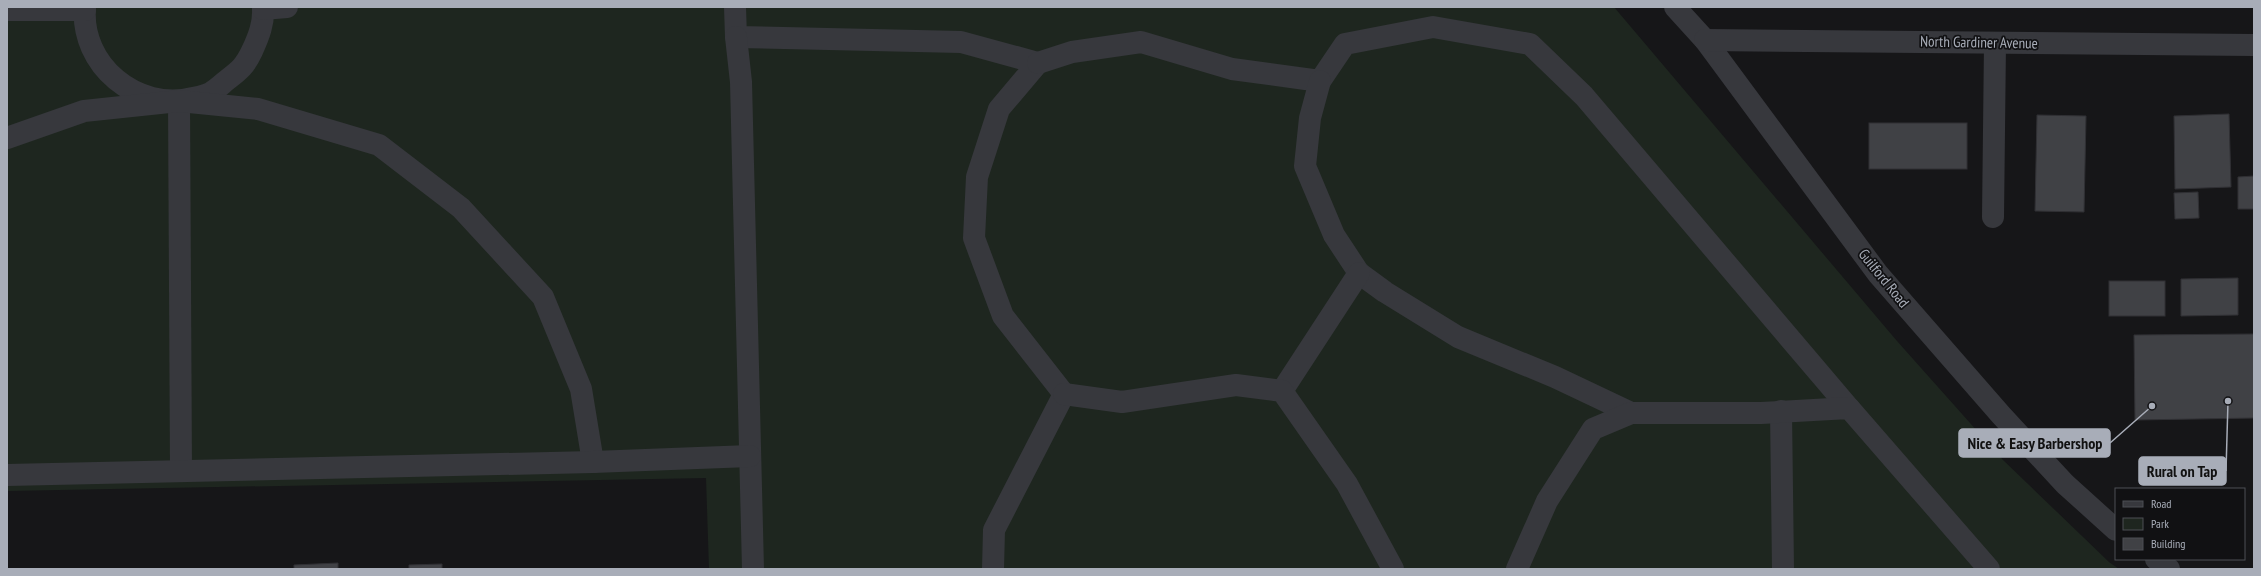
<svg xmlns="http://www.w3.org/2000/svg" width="2261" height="576" viewBox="0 0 2261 576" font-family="'PT Sans Narrow',sans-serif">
<rect width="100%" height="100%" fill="#161618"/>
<polygon fill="#1e261f" points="7,7 1614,7 1897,341 2003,460 2109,562 2119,569 709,569 706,478 7,491"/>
<g fill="#404145" stroke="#303034">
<polygon points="2229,114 2231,187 2175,189 2174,116"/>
<polygon points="2037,115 2086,116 2084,212 2035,211"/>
<rect x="1869" y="123" width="98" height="46"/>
<polygon points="2254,176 2254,209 2238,209 2238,177"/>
<polygon points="2198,192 2199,218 2175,219 2174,193"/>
<polygon points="2238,278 2238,315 2181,316 2181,279"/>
<rect x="2109" y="281" width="56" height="35"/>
<polygon points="2254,334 2254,418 2135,420 2134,335"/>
<polygon points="338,563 338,569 294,569 294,565"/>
<polygon points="442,564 442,569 409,569 409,565"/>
</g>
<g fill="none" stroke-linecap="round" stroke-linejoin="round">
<g stroke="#37383d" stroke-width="22">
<path d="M85 7C80 65 137 112 193 98 198 97 205 96 210 93 216 90 222 84 227 80 240 70 245 66 252 51 259 36 264 23 263 7"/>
<polyline points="735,7 736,37 961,42 1038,63 999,109 977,177 974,238 1003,316 1064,394 994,530 993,569"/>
<polyline points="1675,7 1705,40 1878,274 2001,415 2065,484 2116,530"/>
<polyline points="263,9 287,7"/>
<polyline points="7,10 85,10"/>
<polyline points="736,37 741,82 753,569"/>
<polyline points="1705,40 2254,45"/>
<polyline points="1038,63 1072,52 1141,42 1232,69 1320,81 1345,44 1433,27 1530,44 1584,96 1849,408"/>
<polyline points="1320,81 1310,118 1305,166 1334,235 1359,273 1385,292 1458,337 1555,377 1631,413"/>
<polyline points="179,101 181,471"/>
<polyline points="7,138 84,111 179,101 258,109 379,145 461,208 543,297 581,389 593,462"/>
<polyline points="1993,217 1995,43"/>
<polyline points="1282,391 1359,273"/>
<polyline points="1064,394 1122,402 1236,385 1282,391 1347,484 1393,569"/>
<polyline points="1781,411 1783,569"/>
<polyline points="7,475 593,462 750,456"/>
<polyline points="2156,559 2169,569"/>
<polyline points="1517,569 1547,501 1593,429 1631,413 1761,413 1849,408 1989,569"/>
</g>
</g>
<g text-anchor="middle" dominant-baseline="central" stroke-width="3.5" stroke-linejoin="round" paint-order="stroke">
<g font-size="15" fill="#a8adb8" stroke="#111113">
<text transform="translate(1979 42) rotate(1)">North Gardiner Avenue</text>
<text transform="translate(1884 278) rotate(51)">Guilford Road</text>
</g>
</g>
<path fill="none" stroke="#a8adb8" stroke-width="1.5" d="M2152 406L2110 443M2228 401L2226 471"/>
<g fill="#a8adb8" stroke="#111113" stroke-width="1.5">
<circle cx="2152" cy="406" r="4"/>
<circle cx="2228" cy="401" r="4"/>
</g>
<g fill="#a8adb8" stroke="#a8adb8" stroke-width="1.5">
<rect x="1959" y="429" width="151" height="28" rx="4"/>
<rect x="2139" y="457" width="87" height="28" rx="4"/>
</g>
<g font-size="16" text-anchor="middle" font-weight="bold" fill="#111">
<text x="2035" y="449">Nice &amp; Easy Barbershop</text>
<text x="2182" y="477">Rural on Tap</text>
</g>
<rect width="2261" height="576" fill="none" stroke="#a8adb8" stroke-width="16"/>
<rect x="2115" y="488" width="130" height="72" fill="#111113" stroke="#4d4f55"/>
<rect x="2123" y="501" width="20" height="6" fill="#37383d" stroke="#4d4f55"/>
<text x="2151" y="508" font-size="12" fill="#a8adb8">Road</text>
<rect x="2123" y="518" width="20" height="12" fill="#1e261f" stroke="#4d4f55"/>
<text x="2151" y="528" font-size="12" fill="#a8adb8">Park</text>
<rect x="2123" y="538" width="20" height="12" fill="#404145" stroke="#4d4f55"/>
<text x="2151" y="548" font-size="12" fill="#a8adb8">Building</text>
</svg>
